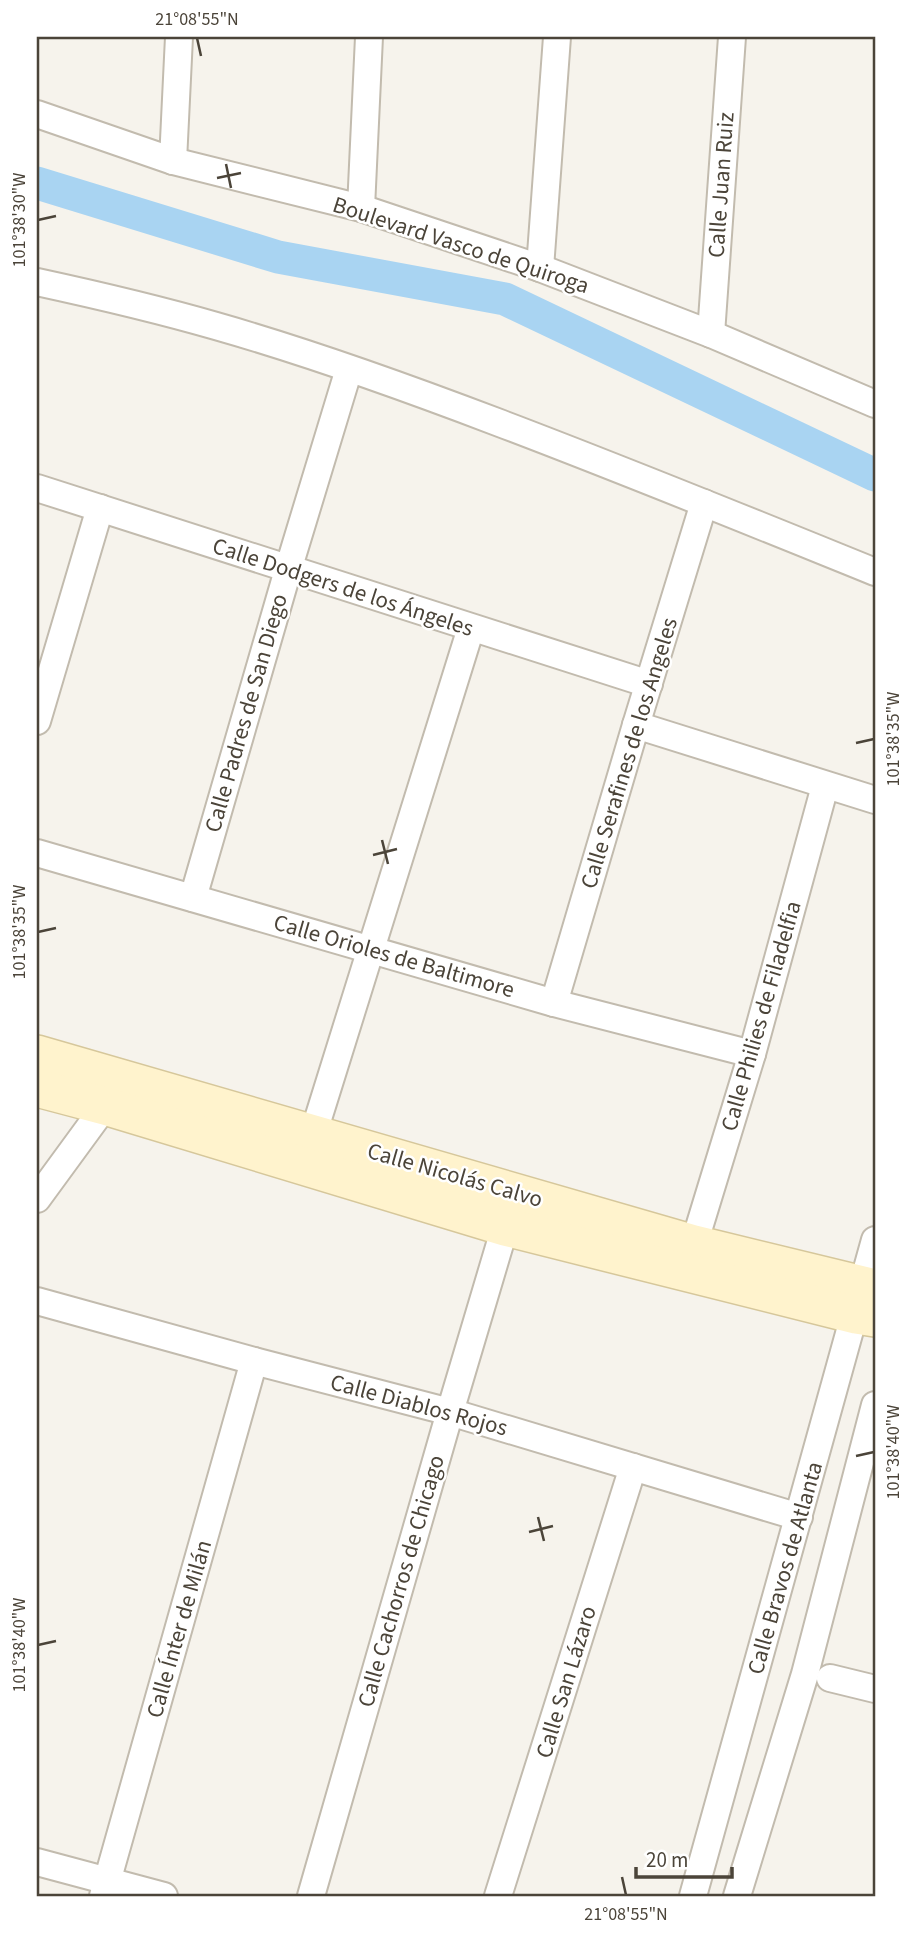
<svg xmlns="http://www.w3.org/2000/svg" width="912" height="1933" viewBox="0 0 912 1933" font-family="'Source Sans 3',sans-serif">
<rect width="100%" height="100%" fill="#f6f3ec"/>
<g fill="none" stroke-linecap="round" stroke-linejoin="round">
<polyline stroke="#a9d4f2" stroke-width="33" points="37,183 278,257 505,299 875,475"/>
<defs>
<g id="street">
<polyline points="37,114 173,161 361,208 540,268 711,334 875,404"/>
<polyline points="173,161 179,37"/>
<polyline points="361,208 369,37"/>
<polyline points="540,268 557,37"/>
<path d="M37 282C97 295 157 309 216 326 311 353 405 387 497 422 624 470 749 521 875 572"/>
<polyline points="711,334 732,37"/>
<polyline points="37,488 649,684"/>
<polyline points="37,721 100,508"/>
<polyline points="636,725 875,800"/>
<polyline points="37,853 554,1003 752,1054"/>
<polyline points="193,898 288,570 349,369"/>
<polyline points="554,1003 636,725 704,503"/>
<polyline points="308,1151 471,628"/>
<polyline points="37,1199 105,1106"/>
<polyline points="694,1244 752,1054 825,786"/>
<polyline points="37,1301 254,1361 450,1412 799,1517"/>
<polyline points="830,1678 875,1689"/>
<polyline points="37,1862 164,1896"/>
<polyline points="103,1896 254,1361"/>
<polyline points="311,1896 450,1412 505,1227"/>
<polyline points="498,1896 633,1467"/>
<polyline points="693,1896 875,1240"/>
<polyline points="737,1896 805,1674 875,1405"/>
</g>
<g id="secondary">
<polyline points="37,1054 694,1244 875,1288"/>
<polyline points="37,1088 105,1106 505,1227 856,1315 875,1318"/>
</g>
</defs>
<use href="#street" stroke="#c2bbae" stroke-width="30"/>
<use href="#secondary" stroke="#d6c79b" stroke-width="40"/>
<use href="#street" stroke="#fff" stroke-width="26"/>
<use href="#secondary" stroke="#fff3cd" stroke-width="37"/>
</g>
<path fill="none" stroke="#4b4439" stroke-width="2.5" d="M197 38 201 56M226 164 231 188M217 178 241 173M38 220 56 216M856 743 874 739M382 840 388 864M373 855 397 849M38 932 56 928M856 1456 874 1452M538 1517 544 1541M529 1532 553 1526M38 1645 56 1641M622 1877 626 1895"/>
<g text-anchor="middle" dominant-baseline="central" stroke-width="5" stroke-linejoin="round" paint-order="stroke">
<g font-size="23" fill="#4b4439" stroke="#fff">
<text transform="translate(721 185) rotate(-86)">Calle Juan Ruiz</text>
<text transform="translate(461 245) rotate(18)">Boulevard Vasco de Quiroga</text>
<text transform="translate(343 587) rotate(18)">Calle Dodgers de los Ángeles</text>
<text transform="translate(246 713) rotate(-74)">Calle Padres de San Diego</text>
<text transform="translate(629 753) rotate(-73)">Calle Serafines de los Angeles</text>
<text transform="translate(394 956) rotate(16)">Calle Orioles de Baltimore</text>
<text transform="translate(761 1016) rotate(-74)">Calle Philies de Filadelfia</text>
<text transform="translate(455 1175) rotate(16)">Calle Nicolás Calvo</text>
<text transform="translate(419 1405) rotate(15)">Calle Diablos Rojos</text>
<text transform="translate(785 1568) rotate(-74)">Calle Bravos de Atlanta</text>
<text transform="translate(401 1581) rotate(-74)">Calle Cachorros de Chicago</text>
<text transform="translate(179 1629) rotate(-74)">Calle Ínter de Milán</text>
<text transform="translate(566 1682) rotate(-73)">Calle San Lázaro</text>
</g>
</g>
<rect width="912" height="1933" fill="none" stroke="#ffffff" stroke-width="77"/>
<path d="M636 1867v10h96v-10" fill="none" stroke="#4b4439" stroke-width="3.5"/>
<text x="646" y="1867" font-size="21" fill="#4b4439" stroke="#ffffff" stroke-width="5" paint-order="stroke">20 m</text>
<rect x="38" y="38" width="836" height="1857" fill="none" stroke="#4b4439" stroke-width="2.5"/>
<g font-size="18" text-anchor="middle" fill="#4b4439">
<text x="197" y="25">21°08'55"N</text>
<text transform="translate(19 220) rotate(-90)" y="6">101°38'30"W</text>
<text transform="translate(893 739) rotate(-90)" y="6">101°38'35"W</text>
<text transform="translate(19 932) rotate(-90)" y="6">101°38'35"W</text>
<text transform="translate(893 1452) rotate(-90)" y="6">101°38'40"W</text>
<text transform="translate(19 1645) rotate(-90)" y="6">101°38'40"W</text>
<text x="626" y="1920">21°08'55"N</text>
</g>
</svg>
